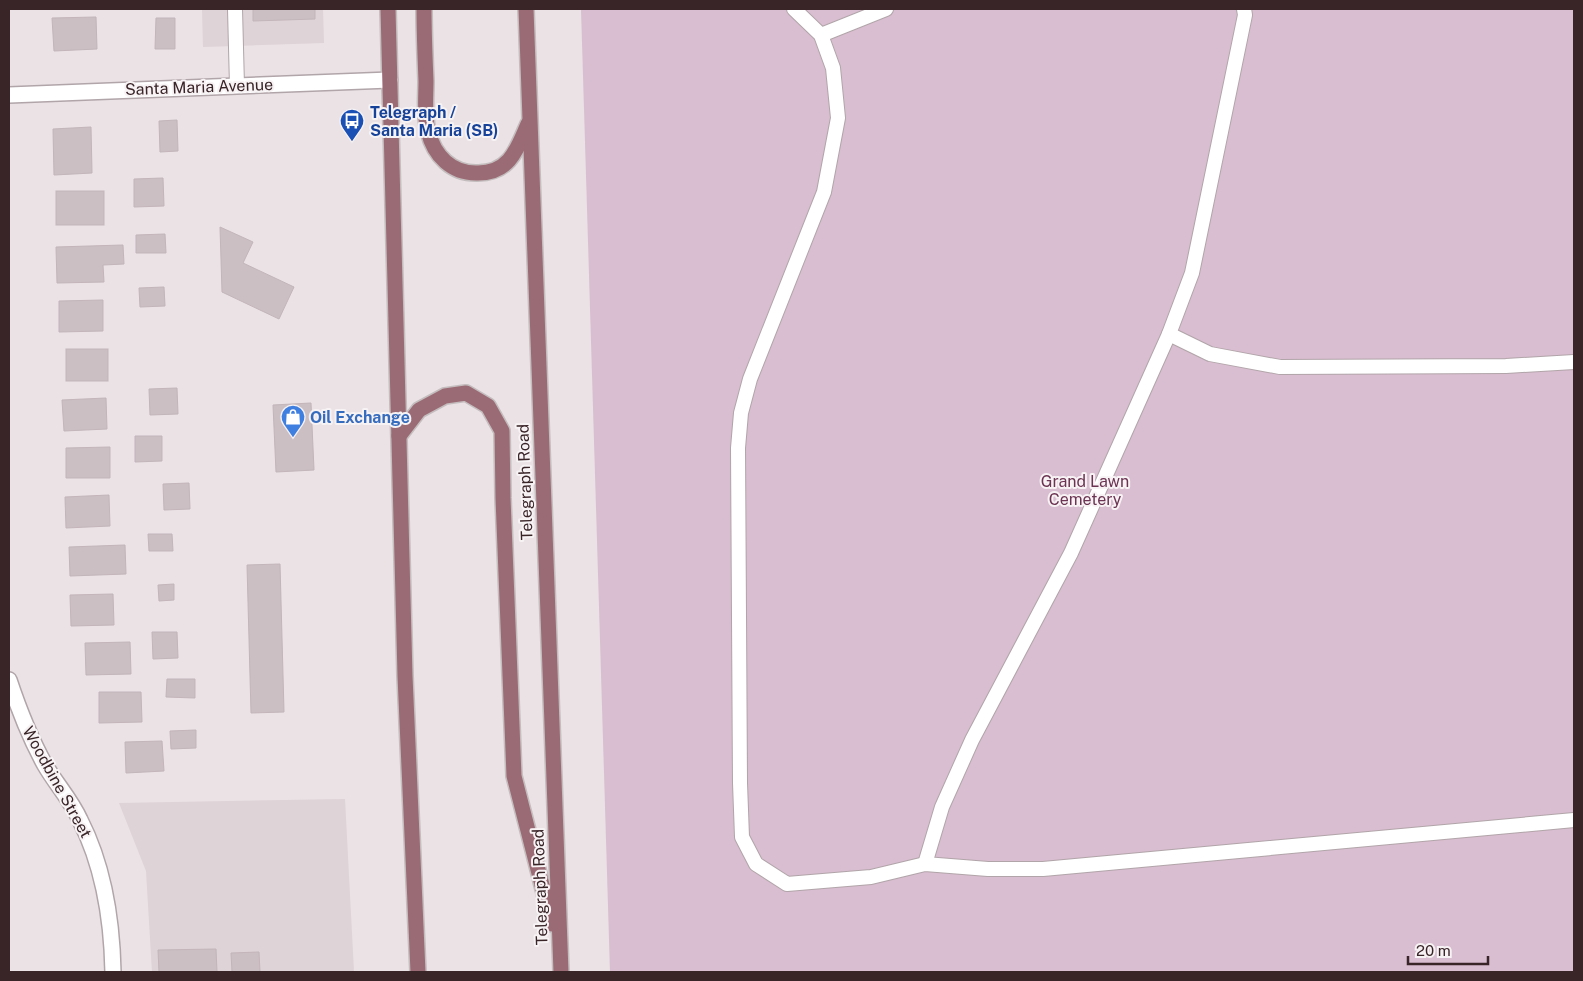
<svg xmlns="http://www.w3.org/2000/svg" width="1583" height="981" viewBox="0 0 1583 981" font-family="'Public Sans',sans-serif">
<rect width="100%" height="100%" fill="#eae2e5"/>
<g fill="#ded3d7">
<polygon points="202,9 323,9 324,43 203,47"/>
<polygon points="345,799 354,972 152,972 146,871 119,803"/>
</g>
<polygon fill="#d9bdd0" points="581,9 1574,9 1574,972 610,972"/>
<g fill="#cbbfc3" stroke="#c3b5ba">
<polygon points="253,9 315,9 315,19 253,21"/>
<polygon points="96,17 97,49 54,51 52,18"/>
<polygon points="156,18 175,18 175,49 155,49"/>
<polygon points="177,120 178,151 160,152 159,121"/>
<polygon points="91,127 92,173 54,175 53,129"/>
<polygon points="163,178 164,206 134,207 134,179"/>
<rect x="56" y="191" width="48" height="34"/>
<polygon points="220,227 253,242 243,263 294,287 279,319 222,292"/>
<polygon points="165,234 166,253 136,253 136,235"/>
<polygon points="123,245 124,264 103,265 104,282 57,283 56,247"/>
<polygon points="164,287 165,306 140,307 139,288"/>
<polygon points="103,300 103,331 59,332 59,301"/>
<rect x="66" y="349" width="42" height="32"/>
<polygon points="177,388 178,414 150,415 149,389"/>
<polygon points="106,398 107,429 64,431 62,400"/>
<polygon points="311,403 314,470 276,472 273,405"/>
<polygon points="135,436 162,436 162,461 135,462"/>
<polygon points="110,447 110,478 66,478 66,448"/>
<polygon points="189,483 190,509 164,510 163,484"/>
<polygon points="109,495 110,526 66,528 65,497"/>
<polygon points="148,534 172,534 173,551 149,551"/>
<polygon points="125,545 126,574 70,576 69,547"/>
<polygon points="280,564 284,712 251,713 247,565"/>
<polygon points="174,584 174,600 159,601 158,585"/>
<polygon points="113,594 114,625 71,626 70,595"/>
<polygon points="152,632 177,632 178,658 153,659"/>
<polygon points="130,642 131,674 86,675 85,643"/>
<polygon points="167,679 195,679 195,698 166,697"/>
<polygon points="99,692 141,692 142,722 99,723"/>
<polygon points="196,730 196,748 171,749 170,731"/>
<polygon points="162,741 164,771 126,773 125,742"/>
<polygon points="216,949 217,972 159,972 158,950"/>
<polygon points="259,952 260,972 232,972 231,953"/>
</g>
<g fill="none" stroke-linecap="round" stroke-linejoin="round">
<defs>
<g id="lane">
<polyline points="235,9 237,86"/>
<polyline points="794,9 821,35 833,68 838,118 824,192 750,379 741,413 738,448 740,783 742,837 756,864 787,884 871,877 925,864 988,869 1043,869 1574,820"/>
<polyline points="821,35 886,9"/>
<polyline points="1169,334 1210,354 1280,367 1506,366 1574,362"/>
<polyline points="925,864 942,807 972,740 1071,553 1169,334 1192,273 1245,15 1244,9"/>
</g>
<g id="street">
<polyline points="9,95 390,80"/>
<path d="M9 680C19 710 30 738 45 765 56 784 71 800 80 820 104 867 112 920 113 972"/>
</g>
<g id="primary">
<polyline points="388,9 405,676 418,972"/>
<path d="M424 9C424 33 425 57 426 81 426 97 424 116 428 131 434 156 452 174 478 173 510 173 517 149 528 124"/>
<polyline points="526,9 561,972"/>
<polyline points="399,436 419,410 445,396 466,393 488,406 502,431 503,498 514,776 552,924"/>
</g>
</defs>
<use href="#lane" stroke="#b1a5a9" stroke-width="16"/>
<use href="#street" stroke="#b1a5a9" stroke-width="18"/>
<use href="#primary" stroke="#c4bdbe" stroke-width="18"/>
<use href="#lane" stroke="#fff" stroke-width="14"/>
<use href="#street" stroke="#fff" stroke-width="15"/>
<use href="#primary" stroke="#9b6b75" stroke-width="15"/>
</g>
<defs>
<symbol id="bus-pin" viewBox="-11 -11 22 30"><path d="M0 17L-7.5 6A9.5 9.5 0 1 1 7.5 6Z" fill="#1a4fb4" stroke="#f7f2f4"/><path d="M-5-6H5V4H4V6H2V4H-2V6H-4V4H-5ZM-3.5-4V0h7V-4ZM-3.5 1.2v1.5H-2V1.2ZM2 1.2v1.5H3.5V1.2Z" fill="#fff"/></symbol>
<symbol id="shop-pin" viewBox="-11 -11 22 30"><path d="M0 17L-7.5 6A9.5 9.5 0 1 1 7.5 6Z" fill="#3f7fe0" stroke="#f7f2f4"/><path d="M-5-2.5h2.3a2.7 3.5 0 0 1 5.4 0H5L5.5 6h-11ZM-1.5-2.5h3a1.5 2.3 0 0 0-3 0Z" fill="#fff"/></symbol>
</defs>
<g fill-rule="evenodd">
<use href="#bus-pin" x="338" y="107" width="28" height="38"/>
<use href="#shop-pin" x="279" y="403" width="28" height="38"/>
</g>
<g text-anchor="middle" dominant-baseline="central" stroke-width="4" stroke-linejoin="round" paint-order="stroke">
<g font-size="16" fill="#392428" stroke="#f7f2f4">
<text transform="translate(199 87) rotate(-2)">Santa Maria Avenue</text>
<text transform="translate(525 482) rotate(-92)">Telegraph Road</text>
<text transform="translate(57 782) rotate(61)">Woodbine Street</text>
<text transform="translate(540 887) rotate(-92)">Telegraph Road</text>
</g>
<g font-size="16" font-weight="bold" fill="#164399" stroke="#f7f2f4" text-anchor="start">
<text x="370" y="112">Telegraph /<tspan x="370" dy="18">Santa Maria (SB)</tspan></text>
</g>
<g font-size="16" font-weight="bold" fill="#366cbe" stroke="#f7f2f4" text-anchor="start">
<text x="310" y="417">Oil Exchange</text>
</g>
<g font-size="16" fill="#6c3352" stroke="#f7f2f4">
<text x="1085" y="481">Grand Lawn<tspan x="1085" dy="18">Cemetery</tspan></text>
</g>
</g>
<rect width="1583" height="981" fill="none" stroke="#392428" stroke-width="20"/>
<path d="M1408 956v8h80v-8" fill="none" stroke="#392428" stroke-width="2.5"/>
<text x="1416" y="956" font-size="15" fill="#392428" stroke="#f7f2f4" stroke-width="4" paint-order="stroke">20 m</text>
</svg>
